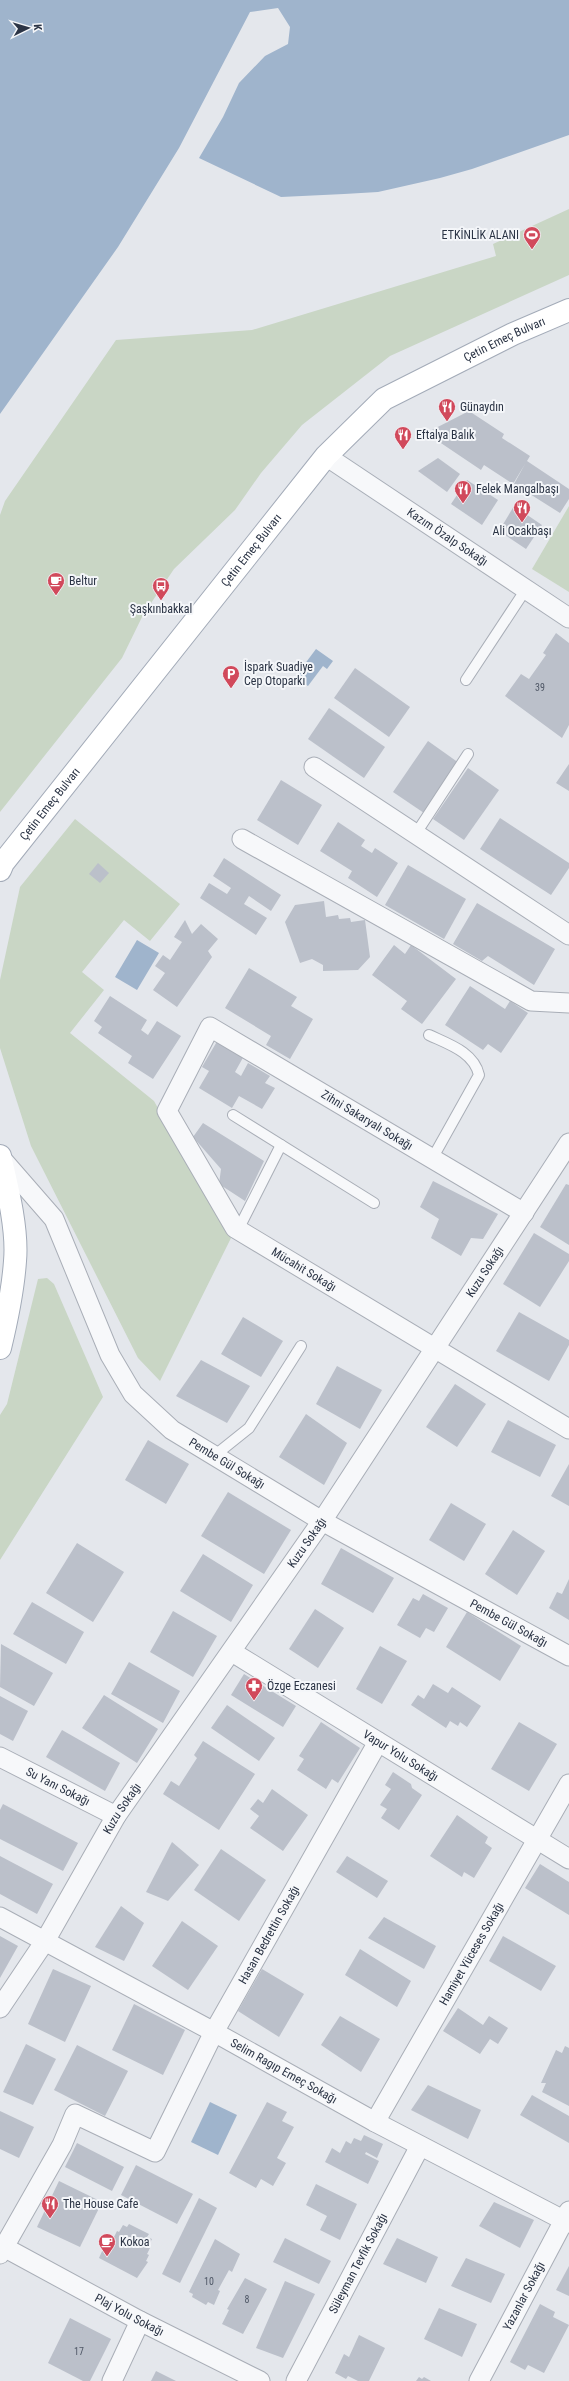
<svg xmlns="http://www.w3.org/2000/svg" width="569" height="2381" viewBox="0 0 569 2381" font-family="'Roboto Condensed',sans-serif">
<rect width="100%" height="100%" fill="#e4e7ec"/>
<g fill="#c9d6c5">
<polygon points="569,209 569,275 390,356 302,425 261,473 235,510 174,569 143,615 122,658 0,812 0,515 5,501 116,340 252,330 496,256 493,244"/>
<polygon points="569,506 569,592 532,569"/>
<polygon points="75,819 180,904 150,941 124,920 82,972 104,990 70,1033 154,1101 231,1238 160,1381 138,1358 31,1146 0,1048 0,980 20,887"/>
<polygon points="47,1278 54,1284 103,1397 0,1560 0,1415 7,1404 38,1279"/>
</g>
<g fill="#9fb4cc">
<polygon points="0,0 569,0 569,135 472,169 440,178 378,192 344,194 281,197 199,158 223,117 239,83 265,56 288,44 290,27 278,8 250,12 179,148 118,247 0,414"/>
<polygon points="316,649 333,661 327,669 323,666 308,686 295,677"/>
<polygon points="137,940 159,953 137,990 115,977"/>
<polygon points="210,2102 237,2115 218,2155 191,2142"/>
</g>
<g fill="#bbc0ca">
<polygon points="469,411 504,434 502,438 530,456 527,461 569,489 569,499 560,513 514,484 525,464 513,484 484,465 481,470 426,433"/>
<polygon points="438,458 460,474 447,492 418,471"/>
<polygon points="467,480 498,500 482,525 451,504"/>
<polygon points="514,506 542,525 526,549 499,531"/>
<polygon points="556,633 569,643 569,725 562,738 505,696 521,674 529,679 546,655 543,653"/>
<polygon points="355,668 410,707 389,737 334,698"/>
<polygon points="329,708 385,747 364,778 308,739"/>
<polygon points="428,741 459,763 424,813 393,792"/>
<polygon points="569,764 569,791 556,783"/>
<polygon points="468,768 499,790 464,840 433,819"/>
<polygon points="281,780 322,805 298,845 257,820"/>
<polygon points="500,818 569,863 569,868 551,895 480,849"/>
<polygon points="338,822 365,840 361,846 372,853 375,848 398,863 377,897 348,878 352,871 320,851"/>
<polygon points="224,858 281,895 271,911 249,896 244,904 267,918 256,935 200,898 209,883 227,894 231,888 213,876"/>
<polygon points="98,863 109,873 100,883 89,874"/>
<polygon points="408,865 466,899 444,939 385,905"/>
<polygon points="324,901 326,917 338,915 339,919 350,918 351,922 365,920 370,957 358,970 323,971 323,965 312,959 300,963 285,922 295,905"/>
<polygon points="477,903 555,949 534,985 488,956 482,961 453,944"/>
<polygon points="185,920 192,934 201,924 218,939 208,951 212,957 177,1007 153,990 165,973 155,966 163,955 170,960 182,942 174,937"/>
<polygon points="394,945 405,954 411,945 456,979 422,1024 401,1009 407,1001 372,975"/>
<polygon points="249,968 297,997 291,1006 313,1019 290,1059 266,1045 271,1036 225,1008"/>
<polygon points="470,986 505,1009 510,1001 528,1013 501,1053 488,1044 483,1050 445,1025"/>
<polygon points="110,996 147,1020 141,1030 148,1035 157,1021 181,1036 153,1079 128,1063 132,1056 98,1033 102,1027 94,1021"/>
<polygon points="219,1038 245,1054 235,1072 241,1076 248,1063 270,1076 265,1083 275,1088 262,1109 239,1096 232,1108 199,1088 209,1071 202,1067"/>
<polygon points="203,1123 264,1161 245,1201 219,1184 221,1169 193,1137"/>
<polygon points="433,1181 498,1214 483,1239 471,1238 461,1256 431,1238 439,1219 420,1207"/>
<polygon points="566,1184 569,1185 569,1245 540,1227"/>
<polygon points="534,1233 569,1254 569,1261 540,1307 503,1284"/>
<polygon points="519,1312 569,1340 569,1345 549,1381 496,1351"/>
<polygon points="243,1317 283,1341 261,1377 221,1354"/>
<polygon points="201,1360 250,1386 227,1423 176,1396"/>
<polygon points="337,1366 382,1390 360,1429 316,1404"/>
<polygon points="455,1384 486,1404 457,1447 426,1427"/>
<polygon points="306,1414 347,1443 324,1485 279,1457"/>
<polygon points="508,1420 556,1445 540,1477 491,1452"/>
<polygon points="148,1440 189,1464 166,1504 125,1480"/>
<polygon points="569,1464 569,1506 551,1496"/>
<polygon points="228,1492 291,1530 264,1574 201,1536"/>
<polygon points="451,1503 486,1524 464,1561 429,1540"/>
<polygon points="513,1530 545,1551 517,1595 485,1574"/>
<polygon points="77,1543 124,1572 93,1622 46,1593"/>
<polygon points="341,1548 394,1578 373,1613 321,1584"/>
<polygon points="203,1554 253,1585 231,1622 180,1591"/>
<polygon points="569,1579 569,1620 549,1608 557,1592 562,1594"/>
<polygon points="423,1594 448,1608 434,1632 426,1628 420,1638 397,1625 413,1598 419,1601"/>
<polygon points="32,1602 84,1632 66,1664 13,1634"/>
<polygon points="315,1609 344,1628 318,1668 289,1649"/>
<polygon points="173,1611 217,1636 193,1677 150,1652"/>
<polygon points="467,1612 521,1646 500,1681 446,1647"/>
<polygon points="1,1644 53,1673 34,1706 0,1687"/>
<polygon points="380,1646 407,1661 382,1704 356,1689"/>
<polygon points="129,1662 180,1691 163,1723 111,1694"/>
<polygon points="244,1674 296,1706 283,1727 231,1695"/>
<polygon points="433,1684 448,1693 452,1687 481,1706 467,1727 460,1722 458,1726 450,1721 446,1728 411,1705 418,1695 424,1699"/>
<polygon points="104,1695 158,1729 137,1763 82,1728"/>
<polygon points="0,1696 28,1711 13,1741 0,1734"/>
<polygon points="227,1705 275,1738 259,1761 211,1728"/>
<polygon points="321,1722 360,1748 338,1783 332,1779 326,1789 297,1770 304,1759 299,1756"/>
<polygon points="519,1722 557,1744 529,1791 491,1769"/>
<polygon points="62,1730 120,1763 105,1791 46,1757"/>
<polygon points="203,1741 255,1774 219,1830 163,1794 171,1781 179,1786 197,1758 194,1755"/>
<polygon points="393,1772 411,1784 412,1788 422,1795 399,1830 381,1818 387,1809 380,1805 391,1789 385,1785"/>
<polygon points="272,1789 308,1815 283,1851 250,1828 259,1816 250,1809 258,1799 263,1803"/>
<polygon points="3,1804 78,1843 63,1871 0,1839 0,1810"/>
<polygon points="457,1815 488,1837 485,1843 492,1848 474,1878 464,1872 462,1877 430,1856"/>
<polygon points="172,1842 199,1865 168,1901 146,1892"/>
<polygon points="221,1849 266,1880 239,1921 194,1890"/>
<polygon points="0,1856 53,1884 37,1914 0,1894"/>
<polygon points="347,1856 388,1881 377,1898 336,1872"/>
<polygon points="540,1864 569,1882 569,1915 525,1888"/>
<polygon points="121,1906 144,1923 124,1961 95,1947"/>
<polygon points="384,1917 436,1946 424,1969 368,1938"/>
<polygon points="182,1921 218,1946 188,1990 152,1966"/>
<polygon points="0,1936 18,1946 0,1978"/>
<polygon points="503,1936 556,1966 541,1991 489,1961"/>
<polygon points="360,1949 411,1981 397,2007 345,1975"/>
<polygon points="53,1969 91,1986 65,2042 28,2024"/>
<polygon points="262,1969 304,1994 279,2037 238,2011"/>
<polygon points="134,2004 185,2030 163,2075 112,2050"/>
<polygon points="458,2008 483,2025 489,2016 508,2028 498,2044 490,2039 480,2054 443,2031"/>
<polygon points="340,2016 380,2039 361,2072 321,2045"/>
<polygon points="26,2044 56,2059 33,2105 3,2092"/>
<polygon points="77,2045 128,2071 105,2116 54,2090"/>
<polygon points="565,2046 569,2048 569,2106 542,2092 546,2083 541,2083 556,2050 562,2053"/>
<polygon points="428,2085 481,2110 468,2139 411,2110"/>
<polygon points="532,2095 569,2116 569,2143 520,2115"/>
<polygon points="267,2102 287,2112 282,2121 294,2127 277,2158 286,2163 273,2186 261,2179 256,2188 229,2173"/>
<polygon points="0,2111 34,2127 19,2158 0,2149"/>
<polygon points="364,2135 383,2144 377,2158 366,2152 365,2154 379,2161 368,2184 325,2162 332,2148 340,2153 346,2141 351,2144 354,2138 361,2141"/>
<polygon points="77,2143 124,2167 112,2191 65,2167"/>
<polygon points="136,2165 193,2194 177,2224 121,2195"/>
<polygon points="59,2181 102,2202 80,2247 37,2227"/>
<polygon points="316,2184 357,2204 340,2240 320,2230 327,2216 306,2205"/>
<polygon points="199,2198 217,2208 180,2283 162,2274"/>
<polygon points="494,2202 534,2220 520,2248 479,2226"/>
<polygon points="129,2224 149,2234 147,2237 152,2239 148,2247 150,2248 147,2254 149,2255 146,2261 148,2262 137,2278 99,2258 107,2240 109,2242 112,2236 114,2237 117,2231 119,2232 123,2225 127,2227"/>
<polygon points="285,2238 331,2261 319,2284 273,2262"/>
<polygon points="397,2238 438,2257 426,2283 383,2264"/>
<polygon points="215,2239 240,2254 232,2272 229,2270 218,2290 220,2291 214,2305 208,2302 206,2305 192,2297 193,2294 189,2292"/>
<polygon points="466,2258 505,2274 491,2303 451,2286"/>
<polygon points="569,2266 569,2296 556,2290"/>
<polygon points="245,2278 267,2289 243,2334 222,2324 229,2310 227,2309"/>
<polygon points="285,2281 315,2294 283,2358 256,2348"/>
<polygon points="540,2304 555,2312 553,2317 569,2325 544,2373 528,2365 525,2370 510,2362"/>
<polygon points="439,2308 477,2324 462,2357 424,2339"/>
<polygon points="70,2318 111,2339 90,2381 83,2381 48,2363"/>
<polygon points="359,2335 385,2348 369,2381 358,2381 348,2376 346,2379 335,2373 344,2354 349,2357"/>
<polygon points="156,2371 176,2381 151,2381"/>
<polygon points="419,2377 422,2379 424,2377 431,2381 416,2381"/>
</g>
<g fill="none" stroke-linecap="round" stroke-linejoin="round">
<defs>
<g id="lane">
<polyline points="466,680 526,589"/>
<polyline points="415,835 468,754"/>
<path d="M429 1035C448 1044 474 1052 479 1075L432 1159"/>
<polyline points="233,1115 374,1203"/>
<polyline points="238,1230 281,1145"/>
<polyline points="214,1456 249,1428 301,1346"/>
</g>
<g id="street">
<path id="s1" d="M326 456 569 618"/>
<polyline points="314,767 569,935"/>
<polyline points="242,839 531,1001 569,1003"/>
<path id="s2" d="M0 1157 54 1219 110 1355 133 1394 172 1430 322 1521 569 1656"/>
<path id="s3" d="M524 1213 210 1027 167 1111 235 1228 569 1429"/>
<path id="s4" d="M232 1652 569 1859"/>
<path id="s5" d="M0 1757 116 1816"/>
<path id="s6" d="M0 1917 214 2032 375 2122 569 2223"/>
<path id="s7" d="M0 2008 45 1941 116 1816 322 1521 569 1143"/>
<path id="s8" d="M375 2122 569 1784"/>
<path id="s9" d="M0 2245 140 2321 260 2381"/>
<path id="s10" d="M0 2254 62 2145 75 2114 155 2152 214 2032 378 1742"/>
<polyline points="112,2381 140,2321"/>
<path id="s11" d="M296 2381 420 2146"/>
<path id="s12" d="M479 2381 569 2211"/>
</g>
<g id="primary">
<path id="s13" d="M0 870 3 863 326 456 384 399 513 334 569 310"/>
<path d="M0 1156C7 1186 18 1230 15 1261 13 1290 7 1319 0 1348"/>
</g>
</defs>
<use href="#lane" stroke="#a9aeb7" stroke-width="12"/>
<use href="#street" stroke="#a9aeb7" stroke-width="21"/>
<use href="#primary" stroke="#a3abb8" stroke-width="24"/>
<use href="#lane" stroke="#f7f8fa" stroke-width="10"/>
<use href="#street" stroke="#f7f8fa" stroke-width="19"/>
<use href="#primary" stroke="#fff" stroke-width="22"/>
</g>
<defs>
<symbol id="stadium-pin" viewBox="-11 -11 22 30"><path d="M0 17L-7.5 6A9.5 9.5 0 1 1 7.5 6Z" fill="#d1495b" stroke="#f4f6f9"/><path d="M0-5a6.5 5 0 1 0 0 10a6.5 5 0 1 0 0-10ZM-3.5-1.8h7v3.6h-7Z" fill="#fff"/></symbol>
<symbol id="restaurant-pin" viewBox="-11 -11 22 30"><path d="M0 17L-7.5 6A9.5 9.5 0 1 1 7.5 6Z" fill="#d1495b" stroke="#f4f6f9"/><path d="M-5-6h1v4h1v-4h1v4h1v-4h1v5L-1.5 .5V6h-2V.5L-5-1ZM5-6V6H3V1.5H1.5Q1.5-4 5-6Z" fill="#fff"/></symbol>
<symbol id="cafe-pin" viewBox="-11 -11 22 30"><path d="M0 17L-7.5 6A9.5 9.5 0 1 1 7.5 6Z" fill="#d1495b" stroke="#f4f6f9"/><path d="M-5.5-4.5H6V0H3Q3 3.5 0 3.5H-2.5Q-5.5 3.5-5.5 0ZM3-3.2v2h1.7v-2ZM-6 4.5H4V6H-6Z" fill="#fff"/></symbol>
<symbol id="bus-pin" viewBox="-11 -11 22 30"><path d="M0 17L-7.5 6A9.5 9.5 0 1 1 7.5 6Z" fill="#d1495b" stroke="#f4f6f9"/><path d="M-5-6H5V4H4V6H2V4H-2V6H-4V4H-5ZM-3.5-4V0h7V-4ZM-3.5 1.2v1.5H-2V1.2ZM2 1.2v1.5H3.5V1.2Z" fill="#fff"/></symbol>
<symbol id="parking-pin" viewBox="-11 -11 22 30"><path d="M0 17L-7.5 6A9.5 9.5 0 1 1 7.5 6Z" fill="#d1495b" stroke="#f4f6f9"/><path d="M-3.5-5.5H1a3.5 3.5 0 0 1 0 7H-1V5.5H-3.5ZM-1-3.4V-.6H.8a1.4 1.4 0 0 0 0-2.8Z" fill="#fff"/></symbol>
<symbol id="pharmacy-pin" viewBox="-11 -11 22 30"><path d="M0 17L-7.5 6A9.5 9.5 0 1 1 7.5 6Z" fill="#d1495b" stroke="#f4f6f9"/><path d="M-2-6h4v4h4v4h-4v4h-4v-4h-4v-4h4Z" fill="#fff"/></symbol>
</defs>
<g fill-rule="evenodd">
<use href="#stadium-pin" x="522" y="225" width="20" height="27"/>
<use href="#restaurant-pin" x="437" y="397" width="20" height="27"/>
<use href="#restaurant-pin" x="393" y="425" width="20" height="27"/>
<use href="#restaurant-pin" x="453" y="479" width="20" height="27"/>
<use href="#restaurant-pin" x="512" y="498" width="20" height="27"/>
<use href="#cafe-pin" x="46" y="571" width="20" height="27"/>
<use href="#bus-pin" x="151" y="576" width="20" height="27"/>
<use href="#parking-pin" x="221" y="664" width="20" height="27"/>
<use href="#pharmacy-pin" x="244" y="1676" width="20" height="27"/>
<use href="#restaurant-pin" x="40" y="2194" width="20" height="27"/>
<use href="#cafe-pin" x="97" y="2232" width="20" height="27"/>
</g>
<g text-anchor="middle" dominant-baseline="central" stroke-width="4" stroke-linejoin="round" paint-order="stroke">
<g font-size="10" fill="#4f5766">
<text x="540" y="687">39</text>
<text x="209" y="2281">10</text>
<text x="247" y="2299">8</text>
<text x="79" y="2351">17</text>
</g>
<g font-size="12" fill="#2b3445" stroke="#f4f6f9" text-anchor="start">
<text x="519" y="235" text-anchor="end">ETKİNLİK ALANI</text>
<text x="460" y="407">Günaydın</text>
<text x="416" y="435">Eftalya Balık</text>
<text x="476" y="489">Felek Mangalbaşı</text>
<text x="522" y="531" text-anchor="middle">Ali Ocakbaşı</text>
<text x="69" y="581">Beltur</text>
<text x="161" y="609" text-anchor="middle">Şaşkınbakkal</text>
<text x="244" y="667">İspark Suadiye<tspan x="244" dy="14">Cep Otoparkı</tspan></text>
<text x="267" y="1686">Özge Eczanesi</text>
<text x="63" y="2204">The House Cafe</text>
<text x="120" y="2242">Kokoa</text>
</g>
<g font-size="12" fill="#2b3445" stroke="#f4f6f9">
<text stroke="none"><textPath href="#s13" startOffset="743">Çetin Emeç Bulvarı</textPath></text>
<text stroke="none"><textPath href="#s1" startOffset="146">Kazım Özalp Sokağı</textPath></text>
<text stroke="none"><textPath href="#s13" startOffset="407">Çetin Emeç Bulvarı</textPath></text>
<text stroke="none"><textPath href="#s13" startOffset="83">Çetin Emeç Bulvarı</textPath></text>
<text transform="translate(367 1120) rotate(31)">Zihni Sakaryalı Sokağı</text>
<text stroke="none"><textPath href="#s3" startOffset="675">Mücahit Sokağı</textPath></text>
<text stroke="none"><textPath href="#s7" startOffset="882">Kuzu Sokağı</textPath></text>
<text stroke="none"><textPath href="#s2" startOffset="392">Pembe Gül Sokağı</textPath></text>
<text stroke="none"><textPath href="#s7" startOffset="558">Kuzu Sokağı</textPath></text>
<text stroke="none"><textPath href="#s2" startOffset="716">Pembe Gül Sokağı</textPath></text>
<text stroke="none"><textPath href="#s4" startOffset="198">Vapur Yolu Sokağı</textPath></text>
<text stroke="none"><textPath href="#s5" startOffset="65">Su Yanı Sokağı</textPath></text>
<text stroke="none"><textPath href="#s7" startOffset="234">Kuzu Sokağı</textPath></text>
<text stroke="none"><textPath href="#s10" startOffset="493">Hasan Bedrettin Sokağı</textPath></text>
<text stroke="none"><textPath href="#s8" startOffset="194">Hamiyet Yüceses Sokağı</textPath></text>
<text stroke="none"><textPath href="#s6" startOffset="323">Selim Ragıp Emeç Sokağı</textPath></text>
<text stroke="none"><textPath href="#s11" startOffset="133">Süleyman Tevfik Sokağı</textPath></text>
<text stroke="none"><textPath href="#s12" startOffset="96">Yazanlar Sokağı</textPath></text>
<text stroke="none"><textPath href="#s9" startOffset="147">Plaj Yolu Sokağı</textPath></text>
</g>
</g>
<g transform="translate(28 28) rotate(85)" stroke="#f4f6f9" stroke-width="3" paint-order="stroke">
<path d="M0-3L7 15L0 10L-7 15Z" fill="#2b3445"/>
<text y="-6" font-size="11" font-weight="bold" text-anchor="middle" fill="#2b3445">K</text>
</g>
</svg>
